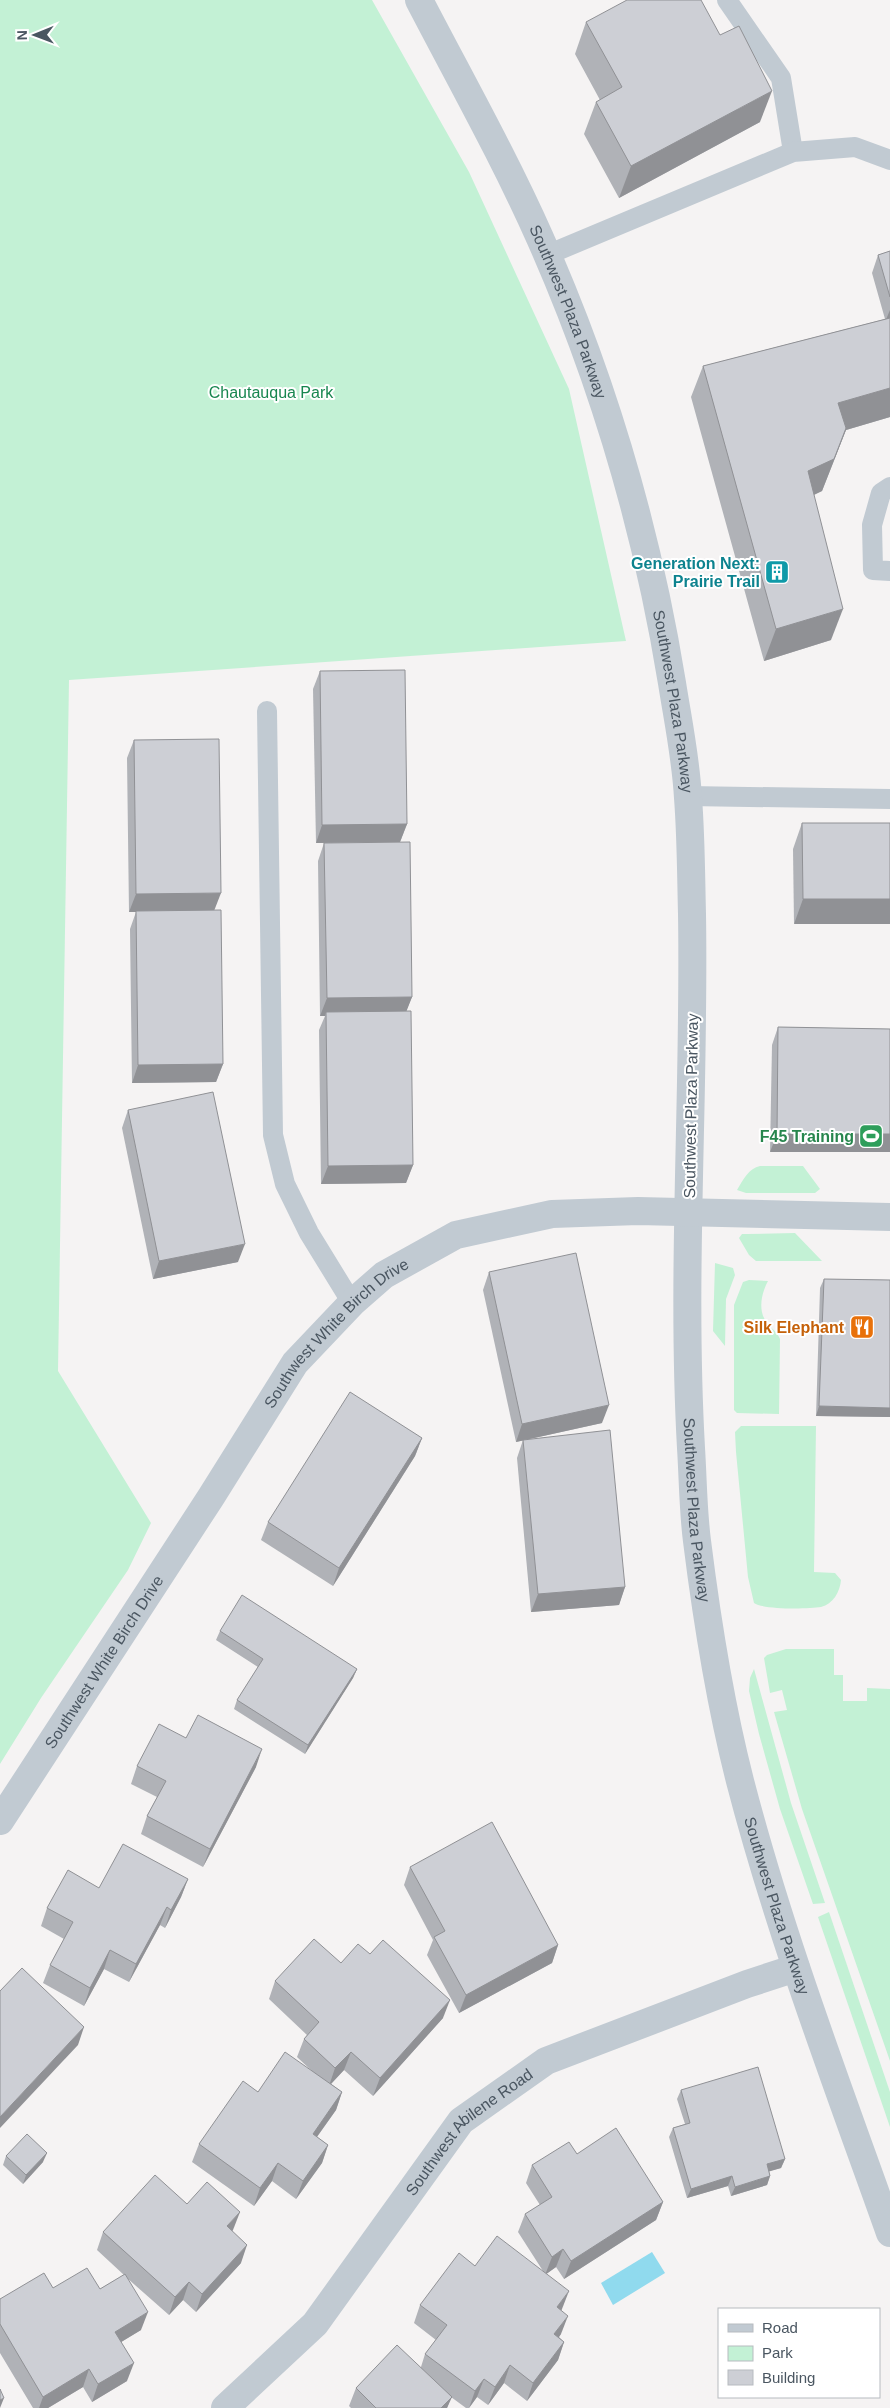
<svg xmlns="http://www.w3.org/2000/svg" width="890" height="2408" viewBox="0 0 890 2408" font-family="Arial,sans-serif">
<rect width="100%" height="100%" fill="#f5f3f3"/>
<g fill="#c3f1d5">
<polygon points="0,0 372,0 469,172 569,389 626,641 69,680 58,1371 151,1523 128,1570 41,1698 0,1764"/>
<path d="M760 1166H803L820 1189 815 1193H746L737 1190C743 1180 749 1168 760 1166Z"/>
<polygon points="795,1233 822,1261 756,1261 749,1255 739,1238 742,1234 747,1234"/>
<polygon points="715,1263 733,1268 735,1275 726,1299 725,1346 713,1331"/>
<path d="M749 1280 768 1281C762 1292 758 1308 765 1320 769 1327 777 1331 780 1339L779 1414 737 1413 734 1410V1305L743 1282Z"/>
<path d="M741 1426H816L814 1572 835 1573 841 1580C840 1592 833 1604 821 1607 809 1609 764 1610 754 1603L748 1577 736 1452 735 1432Z"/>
<polygon points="786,1649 834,1649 834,1675 843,1675 843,1701 867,1701 867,1688 890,1689 890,2061 802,1809 774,1712 787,1710 782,1690 770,1693 764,1658 767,1655"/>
<polygon points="754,1669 791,1803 825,1903 813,1904 780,1809 759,1734 749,1691 750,1678"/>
<polygon points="829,1912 890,2092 890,2127 818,1917"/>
</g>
<polygon fill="#90daee" points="652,2252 665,2273 613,2305 601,2283"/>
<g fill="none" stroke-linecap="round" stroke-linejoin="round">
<g stroke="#c1cad2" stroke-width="20">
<polyline points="727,0 781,78 793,152"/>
<polyline points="547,255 793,152 855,147 890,160"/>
<polyline points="890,487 881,493 872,525 873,570 890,571"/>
<polyline points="267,711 273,1135 285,1184 309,1233 352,1303"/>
<polyline points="688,796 890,799"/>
</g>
<g stroke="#c1cad2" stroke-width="28">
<path id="s1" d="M419 0C460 79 504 157 540 238 603 380 647 529 672 683 678 721 686 759 688 798 691 836 691 875 692 914 695 1092 681 1270 691 1448 693 1479 693 1510 697 1541 707 1621 720 1703 740 1781 780 1935 837 2084 890 2233"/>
<path id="s2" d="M0 1821 211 1497 295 1363 352 1303 384 1275 456 1235 552 1214 638 1211 890 1217"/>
<path id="s3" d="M225 2408 315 2324 461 2121 546 2061 747 1984 796 1968"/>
</g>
</g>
<g fill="#b0b2b7">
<polygon points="586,22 760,122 619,198 584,134 596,102 600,100 575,54"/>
<polygon points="890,251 890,417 846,430 822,491 814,495 831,640 764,661 691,397 703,366 885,319 872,273 878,255"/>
<polygon points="320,671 407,824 400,842 316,843 313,689"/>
<polygon points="134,740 214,910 223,1064 216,1082 132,1083 130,929 136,912 129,912 127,758"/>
<polygon points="802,823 890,823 794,924 793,849"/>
<polygon points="324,843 412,997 406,1011 413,1165 406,1183 321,1184 319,1030 325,1016 320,1016 318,861"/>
<polygon points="778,1027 890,1029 770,1152 772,1045"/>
<polygon points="128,1110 238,1262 153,1279 122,1128"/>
<polygon points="489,1272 602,1423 516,1442 483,1290"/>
<polygon points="824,1279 890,1280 890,1417 816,1416 820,1288"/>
<polygon points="422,1438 415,1456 333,1586 261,1540 268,1522"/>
<polygon points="523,1440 625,1587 619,1605 531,1612 517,1458"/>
<polygon points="220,1631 357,1669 353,1678 305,1754 234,1709 237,1700 258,1667 216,1640"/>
<polygon points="186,1738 256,1767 203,1867 141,1834 147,1816 157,1797 131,1784 137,1766"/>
<polygon points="410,1867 558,1945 552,1963 459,2013 427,1955 433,1940 404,1885"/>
<polygon points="188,1879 181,1897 165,1928 160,1925 129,1982 104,1969 84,2006 43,1983 50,1965 64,1939 41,1926 47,1908 99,1888"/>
<polygon points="370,1954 443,2018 373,2096 344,2070 331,2084 342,2092 336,2110 317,2137 328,2145 322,2163 296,2199 272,2181 254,2206 192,2162 199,2144 258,2092 314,2073 297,2057 304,2039 307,2035 269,1999 275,1981 341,1963"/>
<polygon points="681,2090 785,2159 781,2168 769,2171 770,2176 767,2185 731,2196 728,2186 687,2198 669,2137 673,2128 685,2124 677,2099"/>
<polygon points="577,2154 663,2202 656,2220 564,2279 556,2267 546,2274 562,2309 561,2311 561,2334 559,2337 564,2342 558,2360 527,2401 504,2383 488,2405 477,2397 469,2408 466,2408 451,2397 447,2408 351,2408 349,2406 356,2388 421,2367 425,2354 436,2340 414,2323 420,2305 475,2266 543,2271 518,2232 525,2214 540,2205 526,2183 532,2165"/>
<polygon points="6,2156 43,2162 23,2184 3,2165"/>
<polygon points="187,2204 233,2230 232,2231 241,2263 196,2312 183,2300 169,2315 127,2278 141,2330 121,2342 127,2381 92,2402 83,2387 48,2408 33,2408 0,2353 0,2299 53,2288 100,2289 124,2275 97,2250 103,2232"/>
</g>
<g fill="#909195">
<polygon points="772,91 760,122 619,198 631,166"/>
<polygon points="890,310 890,321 885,322"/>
<polygon points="890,388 890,417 846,430 822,491 796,503 808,471 838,403"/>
<polygon points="843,609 831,640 764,661 776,629"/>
<polygon points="407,824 400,842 316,843 322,825"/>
<polygon points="221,893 214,911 129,912 136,894"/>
<polygon points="803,899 890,899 890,924 794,924"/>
<polygon points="412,997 405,1015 326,1012 325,1016 320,1016 327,998"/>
<polygon points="223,1064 216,1082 132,1083 138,1065"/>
<polygon points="777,1134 890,1134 890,1152 770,1152"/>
<polygon points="413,1165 406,1183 321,1184 328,1166"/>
<polygon points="245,1244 238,1262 153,1279 159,1261"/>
<polygon points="609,1405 602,1423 516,1442 522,1424"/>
<polygon points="819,1406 890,1408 890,1417 816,1416"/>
<polygon points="422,1438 415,1456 333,1586 339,1568"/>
<polygon points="625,1587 619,1605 531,1612 538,1594"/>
<polygon points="357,1669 353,1678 305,1754 308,1745"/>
<polygon points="262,1749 256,1767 203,1867 210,1849"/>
<polygon points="188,1879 181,1897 165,1928 171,1910"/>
<polygon points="167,1907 160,1925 129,1982 136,1964"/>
<polygon points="558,1945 552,1963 459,2013 466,1995"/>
<polygon points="110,1950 104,1969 84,2006 90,1988"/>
<polygon points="450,2000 443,2018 373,2096 380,2078"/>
<polygon points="84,2027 78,2045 0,2128 0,2117"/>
<polygon points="351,2052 344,2070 329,2086 335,2068"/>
<polygon points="342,2092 336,2110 306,2152 313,2134"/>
<polygon points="328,2145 322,2163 296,2199 303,2181"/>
<polygon points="47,2153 43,2162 23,2184 26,2175"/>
<polygon points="785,2159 781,2168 764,2173 767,2164"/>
<polygon points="278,2163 272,2181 254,2206 260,2188"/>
<polygon points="732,2176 728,2186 687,2198 691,2189"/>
<polygon points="770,2176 767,2185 731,2196 735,2187"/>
<polygon points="663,2202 656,2220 564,2279 571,2261"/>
<polygon points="240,2212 233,2230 220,2244 227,2226"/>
<polygon points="247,2245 241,2263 196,2312 202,2294"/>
<polygon points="563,2249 556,2267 545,2275 552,2257"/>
<polygon points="189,2282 183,2300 169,2315 175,2297"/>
<polygon points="569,2291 562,2309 550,2325 557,2307"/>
<polygon points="148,2312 141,2330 108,2350 115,2332"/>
<polygon points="568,2316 561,2334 548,2352 554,2334"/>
<polygon points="564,2342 558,2360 527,2401 533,2383"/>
<polygon points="134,2363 127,2381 92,2402 98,2384"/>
<polygon points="510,2365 504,2383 488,2405 495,2387"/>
<polygon points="89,2369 83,2387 48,2408 39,2408 43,2397"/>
<polygon points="484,2379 477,2397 469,2408 475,2391"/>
<polygon points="452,2397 447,2408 441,2408"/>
<polygon points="4,2398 0,2408 0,2400"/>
</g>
<g fill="#cdcfd5" stroke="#909195">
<polygon points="627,0 701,0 720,35 739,26 772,91 631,166 596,102 622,87 586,22"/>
<polygon points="890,251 890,297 878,255"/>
<polygon points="890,318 890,388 838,403 846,428 834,459 808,471 843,609 776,629 703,366"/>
<polygon points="405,670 407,824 322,825 320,671"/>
<polygon points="219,739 221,893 136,894 134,740"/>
<polygon points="802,823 890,823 890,899 803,899"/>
<polygon points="410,842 412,997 327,998 324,843"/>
<polygon points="221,910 223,1064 138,1065 136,911"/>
<polygon points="411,1011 413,1165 328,1166 326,1012"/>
<polygon points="778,1027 890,1029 890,1134 777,1134"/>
<polygon points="213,1092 245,1244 159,1261 128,1110"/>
<polygon points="576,1253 609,1405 522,1424 489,1272"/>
<polygon points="824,1279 890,1280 890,1408 819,1406"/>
<polygon points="350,1392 422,1438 339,1568 268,1522"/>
<polygon points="610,1430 625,1587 538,1594 523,1440"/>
<polygon points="242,1595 357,1669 308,1745 237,1700 263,1659 220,1631"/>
<polygon points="198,1715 262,1749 210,1849 147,1816 166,1781 137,1766 159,1724 186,1738"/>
<polygon points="492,1822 558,1945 466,1995 434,1937 445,1931 410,1867"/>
<polygon points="123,1844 188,1879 171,1910 167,1907 136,1964 110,1950 90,1988 50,1965 73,1922 47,1908 68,1870 99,1888"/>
<polygon points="314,1939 341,1963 358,1944 370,1954 383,1940 450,2000 380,2078 351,2052 335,2068 304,2039 319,2022 275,1981"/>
<polygon points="22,1968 84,2027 0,2117 0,1991"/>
<polygon points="285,2052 342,2092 313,2134 328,2145 303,2181 278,2163 260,2188 199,2144 243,2081 258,2092"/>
<polygon points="758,2067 785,2159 767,2164 770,2176 735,2187 732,2176 691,2189 673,2128 690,2123 681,2090"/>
<polygon points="616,2128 663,2202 571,2261 563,2249 552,2257 525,2214 552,2197 532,2165 569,2142 577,2154"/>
<polygon points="27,2134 47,2153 26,2175 6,2156"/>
<polygon points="155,2175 187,2204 207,2182 240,2212 227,2226 247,2245 202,2294 189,2282 175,2297 103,2232"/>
<polygon points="497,2236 569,2291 557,2307 568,2316 554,2334 564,2342 533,2383 510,2365 495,2387 484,2379 475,2391 425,2354 447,2325 420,2305 459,2253 475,2266"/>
<polygon points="87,2268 100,2289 125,2274 148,2312 115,2332 134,2363 98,2384 89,2369 43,2397 0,2324 0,2299 44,2273 53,2288"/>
<polygon points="397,2345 452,2397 441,2408 376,2408 356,2388"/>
<polygon points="0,2389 4,2398 0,2400"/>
</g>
<defs>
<symbol id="building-square" viewBox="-11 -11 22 22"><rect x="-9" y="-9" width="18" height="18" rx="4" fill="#0f9aa8" stroke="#fff"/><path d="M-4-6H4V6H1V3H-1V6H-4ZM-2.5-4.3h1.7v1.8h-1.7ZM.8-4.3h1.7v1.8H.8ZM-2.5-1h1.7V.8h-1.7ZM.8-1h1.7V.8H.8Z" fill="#fff"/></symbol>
<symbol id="stadium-square" viewBox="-11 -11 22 22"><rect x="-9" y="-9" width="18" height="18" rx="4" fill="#2e9e5b" stroke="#fff"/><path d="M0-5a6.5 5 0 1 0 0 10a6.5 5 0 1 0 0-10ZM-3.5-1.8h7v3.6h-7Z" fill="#fff"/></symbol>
<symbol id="restaurant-square" viewBox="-11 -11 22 22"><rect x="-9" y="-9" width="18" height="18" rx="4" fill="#e8710a" stroke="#fff"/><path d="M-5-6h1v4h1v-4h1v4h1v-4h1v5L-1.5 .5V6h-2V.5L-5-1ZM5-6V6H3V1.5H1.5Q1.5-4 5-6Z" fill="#fff"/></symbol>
</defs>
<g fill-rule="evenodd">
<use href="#building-square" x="763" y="558" width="28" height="28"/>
<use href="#stadium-square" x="857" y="1122" width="28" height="28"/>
<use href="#restaurant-square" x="848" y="1313" width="28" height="28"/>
</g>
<g text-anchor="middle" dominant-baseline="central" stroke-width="4" stroke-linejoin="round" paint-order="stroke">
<g font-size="16" fill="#4a5661" stroke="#fff">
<text stroke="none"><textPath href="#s1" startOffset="346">Southwest Plaza Parkway</textPath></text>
<text stroke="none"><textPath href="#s1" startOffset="751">Southwest Plaza Parkway</textPath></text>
<text transform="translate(691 1106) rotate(-89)">Southwest Plaza Parkway</text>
<text stroke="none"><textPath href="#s2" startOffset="595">Southwest White Birch Drive</textPath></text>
<text stroke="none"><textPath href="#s1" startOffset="1561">Southwest Plaza Parkway</textPath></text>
<text stroke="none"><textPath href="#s2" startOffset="190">Southwest White Birch Drive</textPath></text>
<text stroke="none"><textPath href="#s1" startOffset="1966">Southwest Plaza Parkway</textPath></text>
<text stroke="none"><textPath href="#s3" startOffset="371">Southwest Abilene Road</textPath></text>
</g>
<g font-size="16" fill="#17864f" stroke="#fff">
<text x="271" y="392">Chautauqua Park</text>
</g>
<g font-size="16" font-weight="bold" fill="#0d838f" stroke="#fff" text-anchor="end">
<text x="760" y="563">Generation Next:<tspan x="760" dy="18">Prairie Trail</tspan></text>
</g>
<g font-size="16" font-weight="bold" fill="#27864d" stroke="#fff" text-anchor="end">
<text x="854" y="1136">F45 Training</text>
</g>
<g font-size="16" font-weight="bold" fill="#c56008" stroke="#fff" text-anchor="end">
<text x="844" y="1327">Silk Elephant</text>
</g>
</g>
<rect x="718" y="2308" width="162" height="90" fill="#ffffff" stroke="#b7bbc0"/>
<rect x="728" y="2324" width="25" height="8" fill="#c1cad2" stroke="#b7bbc0"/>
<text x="762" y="2333" font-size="15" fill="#4a5661">Road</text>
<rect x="728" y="2346" width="25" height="15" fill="#c3f1d5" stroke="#b7bbc0"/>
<text x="762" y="2358" font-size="15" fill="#4a5661">Park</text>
<rect x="728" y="2370" width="25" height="15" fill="#cdcfd5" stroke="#b7bbc0"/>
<text x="762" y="2383" font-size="15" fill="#4a5661">Building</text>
<g transform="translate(35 35) rotate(269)" stroke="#ffffff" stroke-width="4" paint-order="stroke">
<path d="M0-4L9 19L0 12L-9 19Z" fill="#4a5661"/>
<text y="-8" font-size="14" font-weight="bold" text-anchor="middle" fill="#4a5661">N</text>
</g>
</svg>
